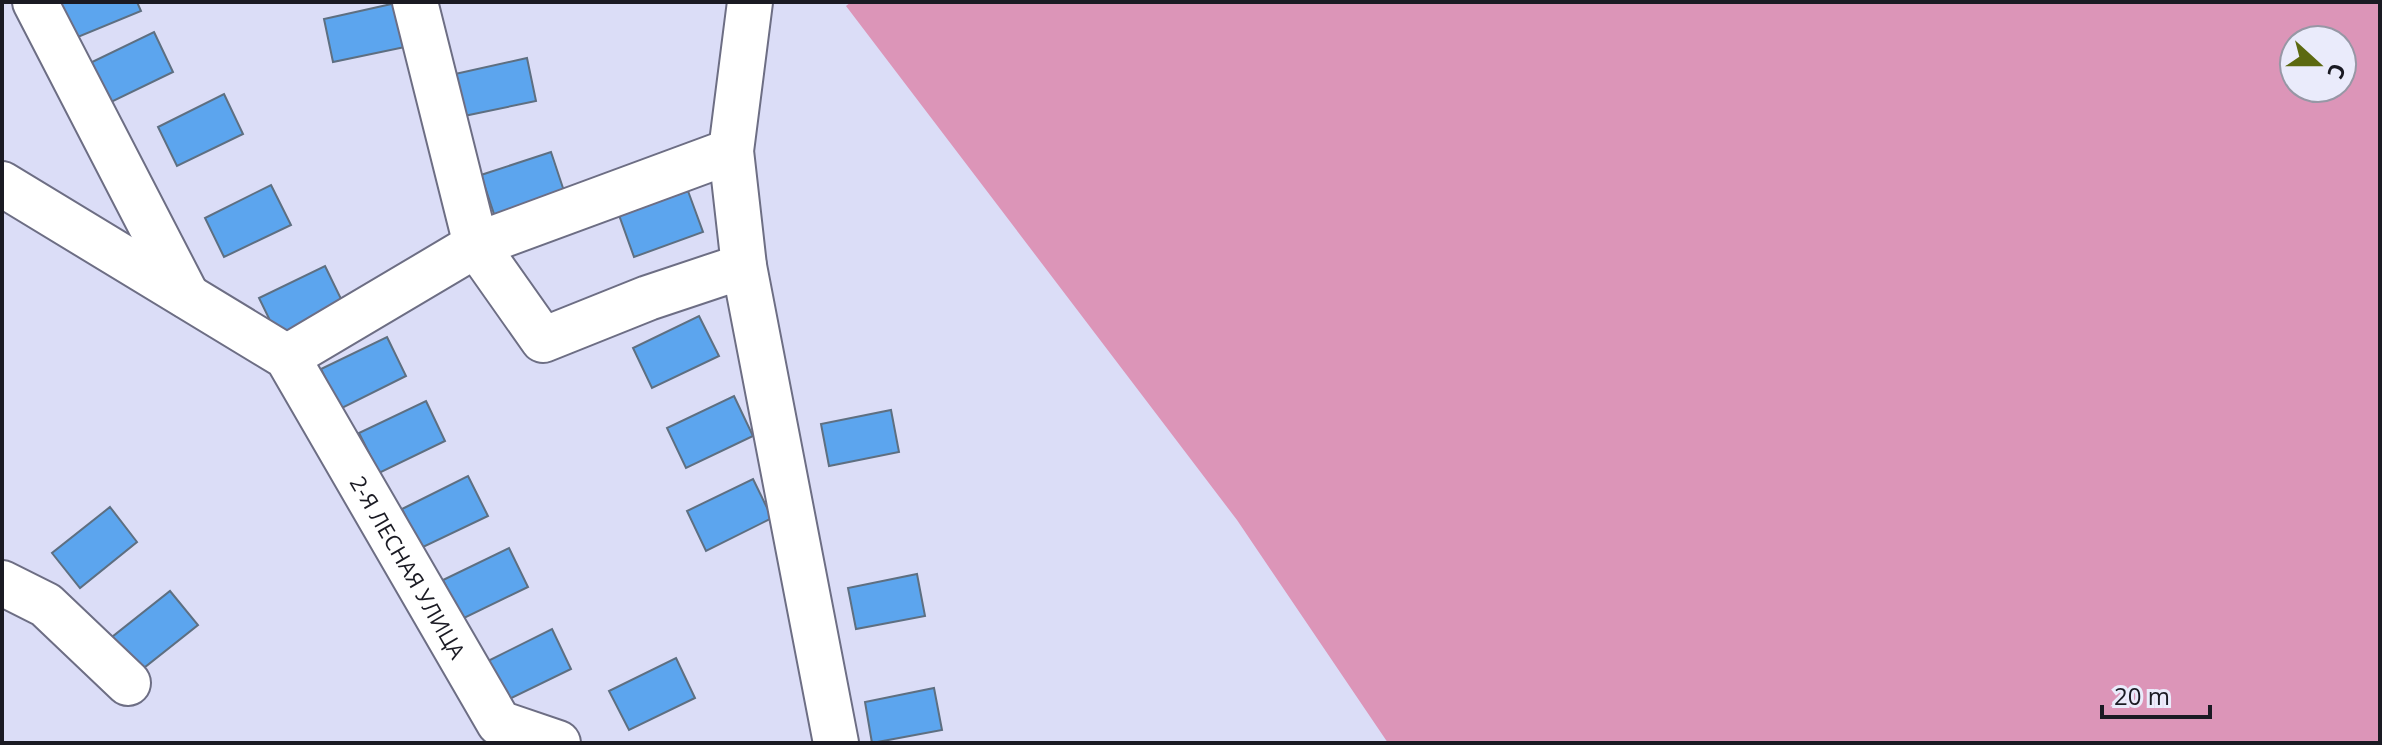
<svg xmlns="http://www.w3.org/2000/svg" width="2382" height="745" viewBox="0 0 2382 745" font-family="'Open Sans',sans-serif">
<rect width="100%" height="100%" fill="#dbddf7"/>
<path fill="#dc95b8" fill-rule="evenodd" d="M851 2H2380V743H1388L1237 520 846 6ZM2294 40H2342V88H2294Z"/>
<g fill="#5ca5ee" stroke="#5e6f81" stroke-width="2">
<polygon points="57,2 137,2 141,11 73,39"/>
<polygon points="396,3 405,47 333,62 324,19"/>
<polygon points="154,32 173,72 107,104 88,64"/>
<polygon points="527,58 536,101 464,116 455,74"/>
<polygon points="224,94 243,134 177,166 158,127"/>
<polygon points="551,152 565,194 495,217 481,175"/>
<polygon points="271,185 291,225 224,257 205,218"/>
<polygon points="688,191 703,232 634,257 619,215"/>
<polygon points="325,266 344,305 278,337 259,298"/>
<polygon points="699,316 719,356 652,388 633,348"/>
<polygon points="387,337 406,376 340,409 321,369"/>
<polygon points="734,396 753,436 686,468 667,428"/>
<polygon points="426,401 445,441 379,473 359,433"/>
<polygon points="891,410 899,452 829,466 821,424"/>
<polygon points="468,476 488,516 421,548 402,509"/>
<polygon points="753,479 772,518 706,551 687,511"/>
<polygon points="110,507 137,542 80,588 52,553"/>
<polygon points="509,548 528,587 462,619 443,580"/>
<polygon points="917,574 925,616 856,629 848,588"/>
<polygon points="170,591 198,625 140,671 112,637"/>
<polygon points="552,629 571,669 505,701 486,662"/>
<polygon points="676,658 695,698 629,730 609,691"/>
<polygon points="934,688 942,730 872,743 865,702"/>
</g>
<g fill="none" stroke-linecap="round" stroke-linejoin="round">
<defs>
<g id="minor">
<polyline points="35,2 187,296"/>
<polyline points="415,2 476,245 543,340 648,298 744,266"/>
<polyline points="750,2 731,151 744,266 836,743"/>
<path id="s1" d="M2 184 287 357 499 723 558 743"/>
<polyline points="287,357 476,245 731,151"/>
<polyline points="2,583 46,605 128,683"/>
</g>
</defs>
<use href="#minor" stroke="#6d6e84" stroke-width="48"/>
<use href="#minor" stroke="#fff" stroke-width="44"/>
</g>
<g text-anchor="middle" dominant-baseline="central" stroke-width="8" stroke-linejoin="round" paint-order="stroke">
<g font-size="22" fill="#1a1a23" stroke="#eaebfb">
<text stroke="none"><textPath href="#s1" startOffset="576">2-Я ЛЕСНАЯ УЛИЦА</textPath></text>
</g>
</g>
<rect width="2382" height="745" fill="none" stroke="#1a1a23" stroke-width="8"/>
<g transform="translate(2318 64) rotate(111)"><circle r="38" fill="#eaebfb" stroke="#9797a5" stroke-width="2"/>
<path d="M0-6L14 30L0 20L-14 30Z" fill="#5c6910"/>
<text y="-12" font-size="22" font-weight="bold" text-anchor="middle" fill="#1a1a23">С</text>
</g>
<path d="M2102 705v12h108v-12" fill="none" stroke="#1a1a23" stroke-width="4"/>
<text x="2114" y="705" font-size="24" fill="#1a1a23" stroke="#eaebfb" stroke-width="6" paint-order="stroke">20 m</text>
</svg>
